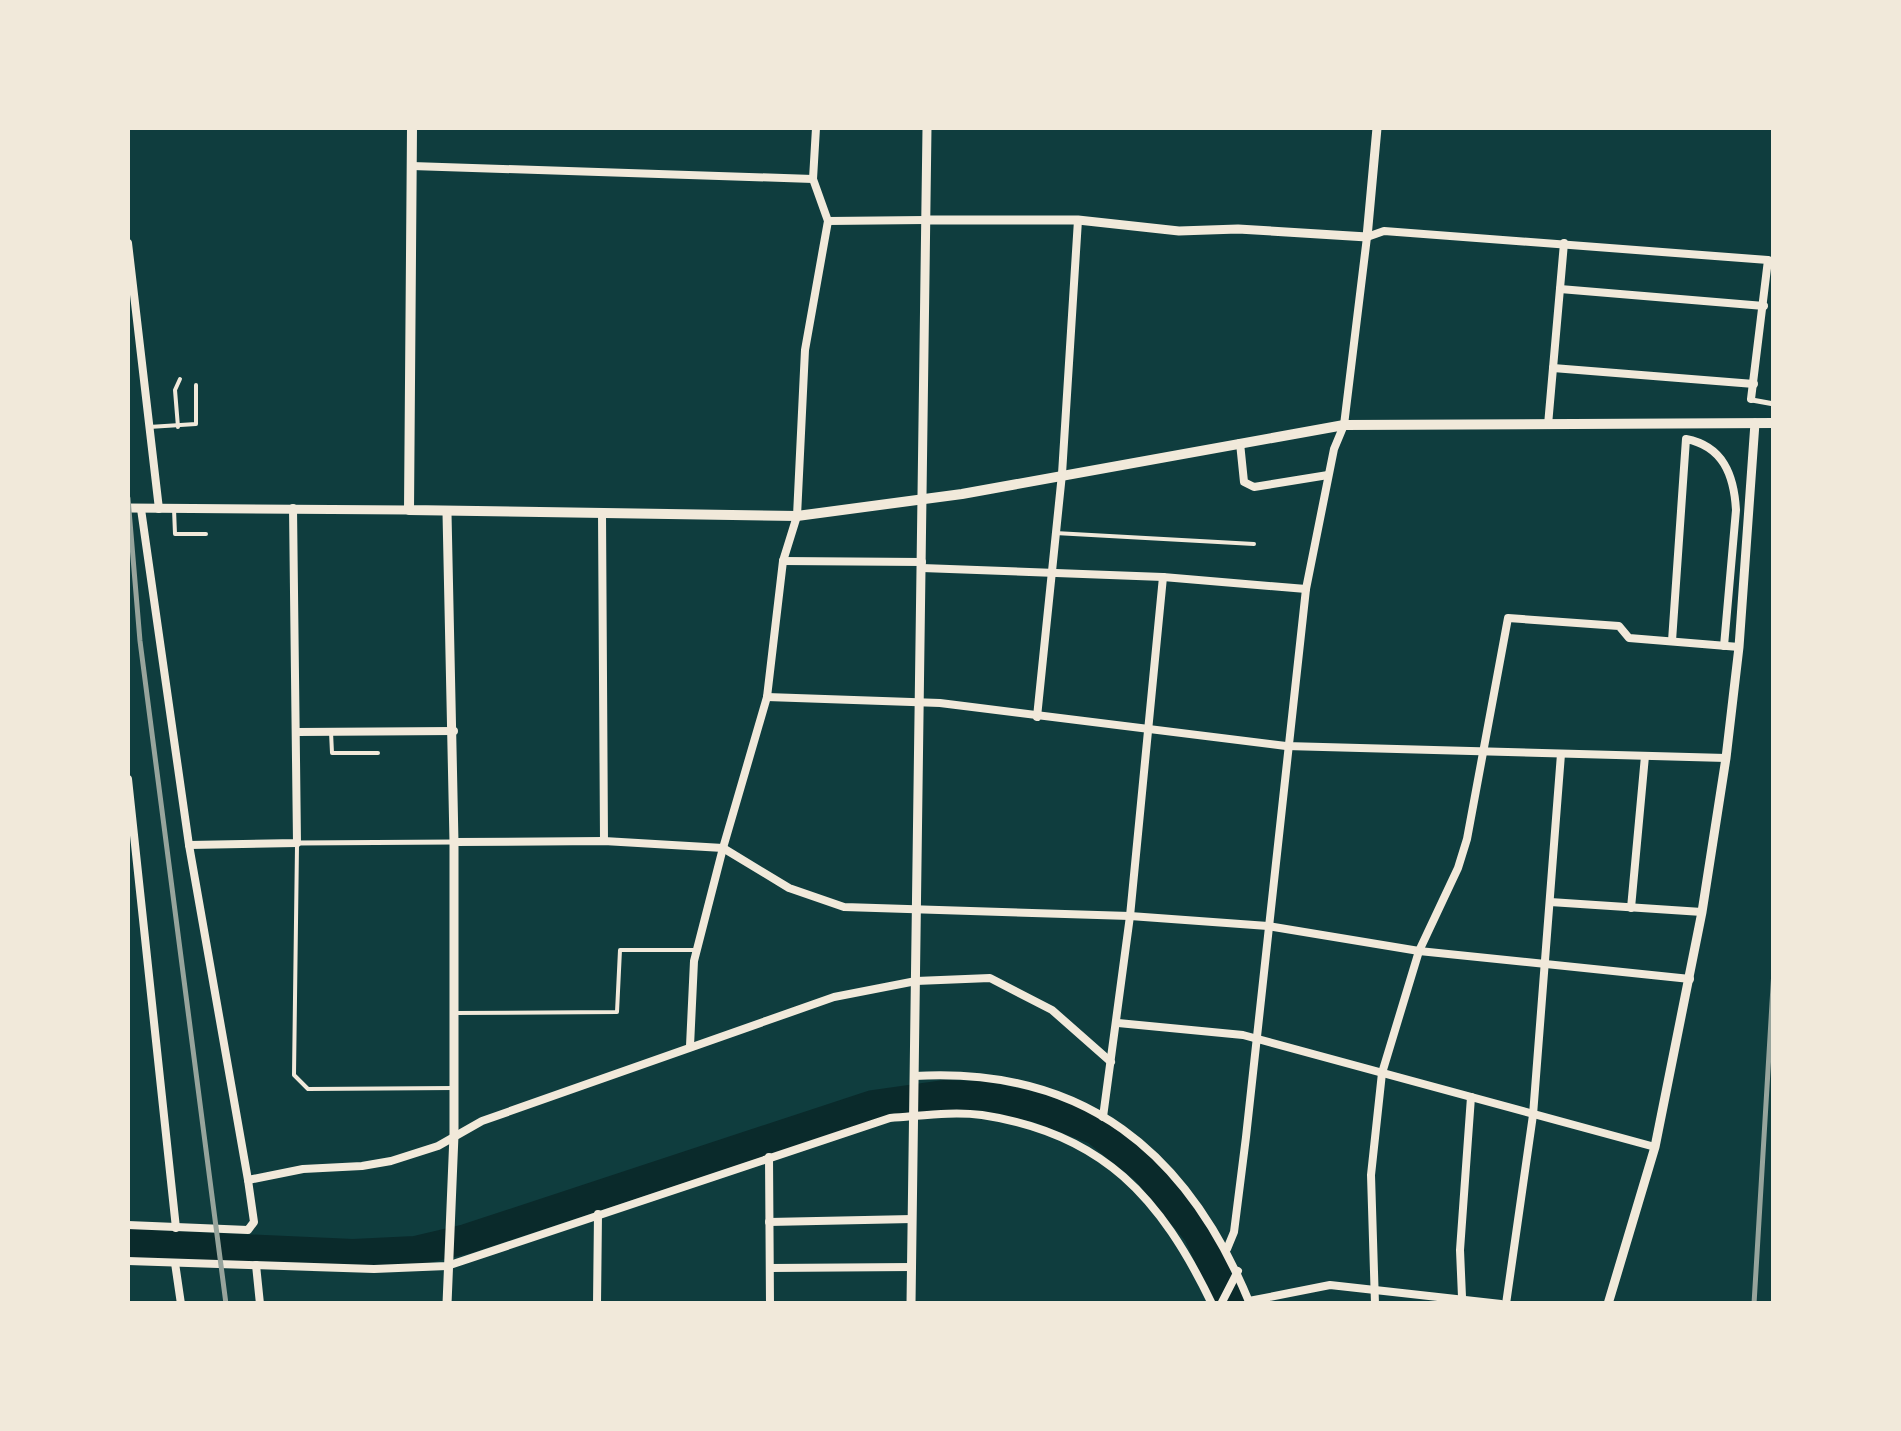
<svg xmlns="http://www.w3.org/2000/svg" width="1901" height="1431" viewBox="0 0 1901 1431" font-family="'Work Sans',sans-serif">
<rect width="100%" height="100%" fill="#0f3d3e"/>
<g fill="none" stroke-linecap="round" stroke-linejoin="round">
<polyline stroke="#0a2a2b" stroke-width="30" points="128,1244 353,1254 415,1251 466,1239 873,1105 944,1095 984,1096 1039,1108 1096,1130 1146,1170 1198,1233 1231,1304"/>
<g stroke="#f1e9da" stroke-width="4">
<polyline points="149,427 196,424 196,385"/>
<polyline points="178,427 175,390 180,379"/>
<polyline points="174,509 175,534 206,534"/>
<polyline points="1055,533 1254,544"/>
<polyline points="331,732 332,753 378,753"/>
<polyline points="297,846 294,1075 308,1089 454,1088"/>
<polyline points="454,1013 617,1012 620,950 696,950"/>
</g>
<g stroke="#f1e9da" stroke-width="5">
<polyline points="1752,400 1774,404"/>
<polyline points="297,843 454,842"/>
</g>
<g stroke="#f1e9da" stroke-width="8">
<polyline points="412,166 813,179"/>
<polyline points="828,221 925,220"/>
<polyline points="128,243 159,509"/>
<polyline points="1560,289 1764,306"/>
<polyline points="1553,368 1754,384"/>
<polyline points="1548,425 1564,243"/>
<polyline points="1240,443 1244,482 1254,487 1328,475"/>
<polyline points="141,509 189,845 248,1180"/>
<polyline points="602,513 604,841"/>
<polyline points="783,561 922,562"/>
<polyline points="922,568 1163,577 1306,589"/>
<path d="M1672 641 1686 439C1723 446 1734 475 1736 510L1724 646"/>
<polyline points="767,697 940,703 1286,746 1726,758"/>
<polyline points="1037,717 1062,474 1078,220"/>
<polyline points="297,732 454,731"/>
<polyline points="128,779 176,1228"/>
<polyline points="454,842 604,841 723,848 789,888 844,907 1130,916 1268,926 1419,951 1690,979"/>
<polyline points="189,845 297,843 293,508"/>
<polyline points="1550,902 1702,912"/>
<polyline points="1631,908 1645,756"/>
<polyline points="1118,1023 1243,1035 1655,1147"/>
<polyline points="690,1046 694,961 723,848 767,697 783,561 797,516 805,350 828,221 813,179 816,128"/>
<path d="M914 1076C1084 1066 1188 1152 1250 1304"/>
<polyline points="1103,1117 1130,916 1163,577"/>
<polyline points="769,1157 770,1304"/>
<polyline points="769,1222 912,1219"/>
<polyline points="128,1225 248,1230 254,1222 248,1180 303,1169 362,1166 391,1161 438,1146 482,1121 834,997 916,981 990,978 1052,1010 1111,1062"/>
<polyline points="1227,1249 1234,1232 1246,1137 1306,589 1334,449 1344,425 1367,237 1384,231 1768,260 1751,399"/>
<path d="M128 1261 374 1269 447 1266 890 1118C921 1116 951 1111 982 1115 1103 1133 1161 1198 1212 1304"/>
<polyline points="175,1263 181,1304"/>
<polyline points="256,1265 260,1304"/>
<polyline points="770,1268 912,1267"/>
<polyline points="1462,1297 1460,1250 1471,1097"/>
<polyline points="1249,1301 1330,1285 1501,1304"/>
<polyline points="597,1304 598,1214"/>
<polyline points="1221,1304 1238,1271"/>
<polyline points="1375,1304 1371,1175 1382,1073 1419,951 1458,868 1467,839 1508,618 1619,626 1629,638 1739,647"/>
<polyline points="1506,1304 1533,1115 1561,754"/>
</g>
<g stroke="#f1e9da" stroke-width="9">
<polyline points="925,220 1078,220 1179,231 1238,229 1367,237 1377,128"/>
<polyline points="128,508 409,510"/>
<polyline points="447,513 454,842 454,1135 447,1304"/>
<polyline points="911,1304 927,128"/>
<polyline points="1608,1304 1655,1147 1702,912 1726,758 1739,647 1755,423"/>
</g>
<polyline stroke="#f1e9da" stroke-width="10" points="412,128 409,510 797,516 962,494 1344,425 1774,423"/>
<g stroke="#97a49c" stroke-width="5">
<polyline points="128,498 140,641 226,1304"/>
<polyline points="1754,1304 1774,970"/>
</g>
</g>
<rect width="1901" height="1431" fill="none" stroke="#f1e9da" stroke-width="260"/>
</svg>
